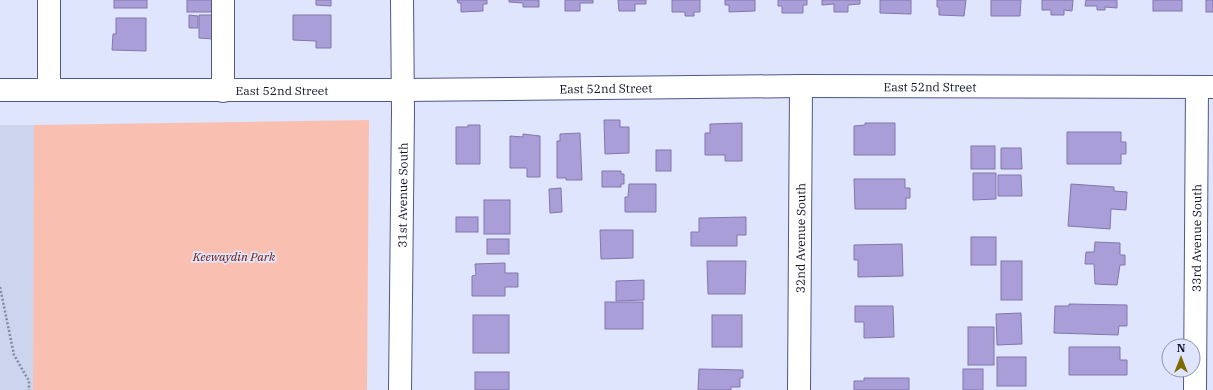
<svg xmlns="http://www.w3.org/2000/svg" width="1213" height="390" viewBox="0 0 1213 390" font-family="'IBM Plex Serif',serif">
<rect width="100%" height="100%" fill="#dee5fd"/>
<polygon fill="#cdd4ee" points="0,125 34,125 33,390 0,390"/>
<polygon fill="#f9c0b2" points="369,120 367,390 33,390 34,125"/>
<g fill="#aa9ed8" stroke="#8376ae">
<rect x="114" y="0" width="33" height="8"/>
<rect x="187" y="0" width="26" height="12"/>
<polygon points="316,0 331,0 331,6 316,5"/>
<polygon points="457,0 487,0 487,4 483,4 483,11 461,12 461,3 458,3"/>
<polygon points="509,0 539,0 539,7 523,7 523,3 509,2"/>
<polygon points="565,0 593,0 593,3 580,3 580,11 565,11"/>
<polygon points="618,0 646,0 646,4 635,4 635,11 619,11"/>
<polygon points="672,0 700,0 700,12 694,12 694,16 685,16 685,12 672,12"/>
<polygon points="725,0 755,0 755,11 729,12 729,5 725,5"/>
<polygon points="778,0 807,0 807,5 803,5 803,13 782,13 782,6 778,6"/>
<polygon points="822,0 860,0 860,4 848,5 848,12 834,12 834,4 822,5"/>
<polygon points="880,0 911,0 911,14 880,13"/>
<polygon points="937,0 966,0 964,16 939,15 939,7 937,7"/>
<polygon points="991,0 1021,0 1020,16 991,16"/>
<polygon points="1042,0 1073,0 1072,11 1064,10 1064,15 1051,15 1051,10 1042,10"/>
<polygon points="1086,0 1117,0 1117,8 1105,7 1105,10 1097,10 1097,6 1085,6"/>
<rect x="1153" y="0" width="29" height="11"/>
<rect x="1206" y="0" width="7" height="12"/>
<polygon points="189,15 198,16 198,28 189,28"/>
<polygon points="199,15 213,15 213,39 199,38"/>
<polygon points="293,15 331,15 331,48 316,48 316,41 293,40"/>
<polygon points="116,18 146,18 146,51 112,50 113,34 116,34"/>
<polygon points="604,120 620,120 620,127 629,127 629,153 605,154"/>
<polygon points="742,123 742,161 725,161 725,155 705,155 705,133 710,133 710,124"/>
<polygon points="865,123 895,123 895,155 854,155 854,126 865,125"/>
<polygon points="468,125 480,125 480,164 456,164 456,127 468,127"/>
<polygon points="1067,132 1121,132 1121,142 1126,142 1126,154 1121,154 1121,164 1067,164"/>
<polygon points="580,133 582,180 566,180 566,178 557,178 557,141 560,141 560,134"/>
<polygon points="523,134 540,136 540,177 527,177 527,168 510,168 510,136 523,137"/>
<rect x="971" y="146" width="24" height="23"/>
<polygon points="1001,148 1021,148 1022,169 1001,169"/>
<rect x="656" y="150" width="15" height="21"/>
<polygon points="602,171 621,171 621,174 624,174 624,184 621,184 621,187 602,187"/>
<polygon points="973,173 996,173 996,199 973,200"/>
<polygon points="998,175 1021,175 1022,196 998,196"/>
<polygon points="854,179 905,179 905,188 910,188 910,198 906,198 906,209 855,209"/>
<polygon points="629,184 656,184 656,212 625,212 625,197 628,197"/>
<polygon points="1071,184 1114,187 1114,191 1127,192 1126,210 1111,209 1110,229 1068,226"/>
<polygon points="561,188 562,212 550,213 549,189"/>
<rect x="484" y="200" width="26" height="34"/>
<rect x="456" y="217" width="22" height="15"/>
<polygon points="746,217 746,235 737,235 737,246 691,246 691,232 699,232 699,218"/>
<polygon points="600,230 633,230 633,258 601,259"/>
<rect x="971" y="237" width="25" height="28"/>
<rect x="487" y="239" width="22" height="15"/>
<polygon points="1095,242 1120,243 1120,255 1125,255 1125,265 1120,265 1117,285 1095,284 1094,264 1085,264 1086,252 1094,252"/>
<polygon points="902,244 903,276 858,277 858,260 854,260 854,245"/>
<polygon points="707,261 746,261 745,294 708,294"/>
<rect x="1001" y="261" width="21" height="39"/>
<polygon points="505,263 505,273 518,273 518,287 505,287 505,296 472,296 472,276 476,275 475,264"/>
<polygon points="644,280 644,300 616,301 616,281"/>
<rect x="605" y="302" width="38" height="27"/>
<polygon points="1069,304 1127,305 1127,326 1119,326 1118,335 1054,333 1055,306 1069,306"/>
<polygon points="855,306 893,306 894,337 864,338 864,322 855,322"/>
<polygon points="1021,313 1022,344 997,345 996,314"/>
<rect x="473" y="315" width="36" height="38"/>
<rect x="712" y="315" width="30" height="32"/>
<rect x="968" y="327" width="26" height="38"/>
<polygon points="1069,347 1120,347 1120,360 1127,360 1127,375 1069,375"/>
<rect x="997" y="357" width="29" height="29"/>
<polygon points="699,369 743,370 743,378 740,378 740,387 731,387 731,390 698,390"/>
<rect x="963" y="369" width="20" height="21"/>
<rect x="475" y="372" width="34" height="18"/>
<polygon points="864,378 909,378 909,390 854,390 854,381 864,381"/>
</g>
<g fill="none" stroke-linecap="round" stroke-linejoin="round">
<defs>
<g id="minor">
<polyline points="49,89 49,0"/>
<path id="s1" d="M0 90H403L801 86 1213 87"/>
<polyline points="223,91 223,0"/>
<path id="s2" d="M400 390 403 112 402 0"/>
<path id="s3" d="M799 390 801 86"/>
<path id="s4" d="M1195 390 1197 87"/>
</g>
</defs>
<use href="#minor" stroke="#4e588b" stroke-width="24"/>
<polyline stroke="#83899f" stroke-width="2.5" stroke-dasharray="2 2" stroke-linecap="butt" points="0,287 14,355 29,381 29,390"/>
<use href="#minor" stroke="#fff" stroke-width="22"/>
</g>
<g text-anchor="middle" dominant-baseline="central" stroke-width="3.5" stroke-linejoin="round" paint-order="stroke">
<g font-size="12" fill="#11152a" stroke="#dee5fd">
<text stroke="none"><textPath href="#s1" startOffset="930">East 52nd Street</textPath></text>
<text stroke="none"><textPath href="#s1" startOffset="606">East 52nd Street</textPath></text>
<text stroke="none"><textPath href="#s1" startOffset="282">East 52nd Street</textPath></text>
<text stroke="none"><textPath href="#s2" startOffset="195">31st Avenue South</textPath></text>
<text stroke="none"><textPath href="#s3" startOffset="152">32nd Avenue South</textPath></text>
<text stroke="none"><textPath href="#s4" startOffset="152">33rd Avenue South</textPath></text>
</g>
<g font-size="12" font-style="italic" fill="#711400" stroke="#dee5fd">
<text x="234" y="256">Keewaydin Park</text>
</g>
</g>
<g transform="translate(1181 358)"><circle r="19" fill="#dee5fd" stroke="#8c92a9"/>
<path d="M0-3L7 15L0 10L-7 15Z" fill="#806a03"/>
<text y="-6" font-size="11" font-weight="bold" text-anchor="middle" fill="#11152a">N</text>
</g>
</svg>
